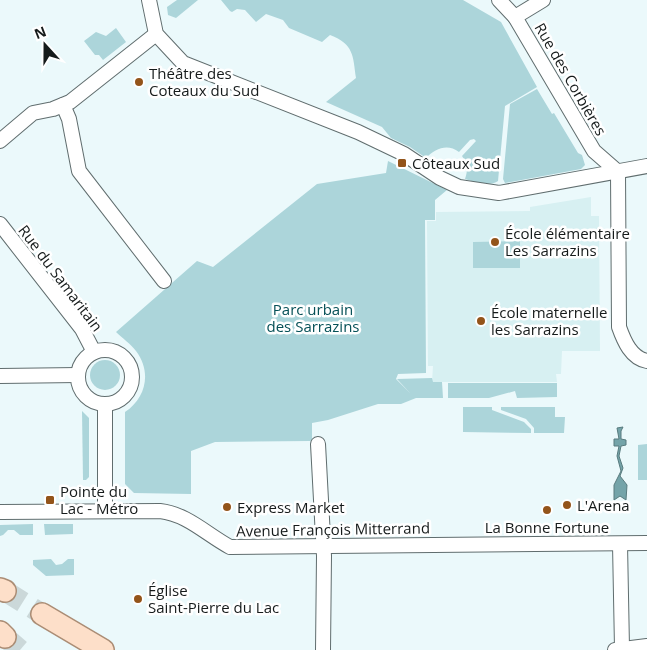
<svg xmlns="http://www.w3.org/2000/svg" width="647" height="650" viewBox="0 0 647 650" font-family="'Open Sans',sans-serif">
<rect width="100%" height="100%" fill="#ebf9fb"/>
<polygon fill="#d7f0f2" points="591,197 591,216 599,216 600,351 562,351 561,374 556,374 557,382 432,382 433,366 428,366 427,221 436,221 436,212 530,211 530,207"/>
<g fill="#acd5da">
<polygon points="177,0 198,0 176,18 168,15 167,7"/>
<path d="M221 0H463L501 22 537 87 505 106 498 181C490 187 474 182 465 179 468 170 468 164 462 156L476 141 474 139 470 140 459 152C447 143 435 149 426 158L410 147 391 138 382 127 326 102 356 78C353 56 354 44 330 35L322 42 289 28 283 20 266 14 256 22 245 10 237 9 232 12 230 11Z"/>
<polygon points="116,28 126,42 103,60 99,55 95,55 84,41 96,32 106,36"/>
<polygon points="537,89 552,114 554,113 578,153 582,155 585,165 581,169 505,183 503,179 510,104"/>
<path d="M388 161 447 190 435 200V220H425L426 373 398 374 396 379 410 393 397 379 432 378 433 382H442L443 398H416L401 404H378L328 420 312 423V440L310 441 215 442 191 451V494L134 493 125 484V412C146 398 152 372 136 351 131 344 122 338 116 332L197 261 213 267 317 184 386 173Z"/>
<polygon points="520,241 520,268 473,268 473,242"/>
<circle cx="105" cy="375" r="15"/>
<polygon points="448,383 557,383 557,397 517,398 515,391 489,398 448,398"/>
<polygon points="463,407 492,407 492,410 524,422 531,429 531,433 463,432"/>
<polygon points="501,407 555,407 555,417 565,417 564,433 534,433 534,428 526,419 501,410"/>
<polygon points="82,411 89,418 89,477 86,480 83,480"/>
<polygon points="647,444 647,480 638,480 638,445"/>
<polygon points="33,524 33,535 20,535 14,530 8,530 3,535 0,536 0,525"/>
<polygon points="44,524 73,524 73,534 45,535"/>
<polygon points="51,559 56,565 62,564 68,559 74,559 74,575 46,576 33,565 33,560"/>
</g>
<polygon fill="#74a4a9" stroke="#587b7e" points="623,427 621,431 621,439 626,440 626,445 621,446 619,456 623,468 620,476 627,485 626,500 620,496 614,500 614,485 621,471 617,456 619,446 614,446 614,439 619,439 617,428"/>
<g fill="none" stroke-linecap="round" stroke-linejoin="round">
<g stroke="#cbd8d9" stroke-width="21" stroke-dasharray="21 11" stroke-linecap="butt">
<polyline points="5,591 42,614"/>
<polyline points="5,637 20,650"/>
</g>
<defs>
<g id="street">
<polyline points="149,0 156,34 183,63 358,132 404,154 440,178 459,187 499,193 647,166"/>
<polyline points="499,0 515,17 594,151 618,172"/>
<polyline points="515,17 543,0"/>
<polyline points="63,105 69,119 79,171 164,281"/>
<polyline points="0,141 33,113 53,109 70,102 156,34"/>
<path d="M618 172 619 327C624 341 631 358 647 361"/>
<polyline points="0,224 82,329 94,352"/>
<circle cx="105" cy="377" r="27"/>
<polyline points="0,376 78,375"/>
<polyline points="105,405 105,511"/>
<polyline points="318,444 324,556 323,650"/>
<path d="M0 512 160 511C187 514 206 534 230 547L647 543"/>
<polyline points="620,544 622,648"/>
<polyline points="615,650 647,646"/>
</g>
<g id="primary">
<polyline points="0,589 5,591"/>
<polyline points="42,614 103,650"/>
<polyline points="0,632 5,637"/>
</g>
</defs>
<use href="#street" stroke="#606d6e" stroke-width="16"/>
<use href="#primary" stroke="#ab8d75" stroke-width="24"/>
<use href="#street" stroke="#fff" stroke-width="14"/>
<use href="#primary" stroke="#fddfc9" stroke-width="21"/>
</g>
<g fill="#93541a" stroke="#fff" stroke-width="2">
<circle cx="139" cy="82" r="5"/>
<rect x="397" y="158" width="10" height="10" rx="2.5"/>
<circle cx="495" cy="242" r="5"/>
<circle cx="481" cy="321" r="5"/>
<rect x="45" y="495" width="10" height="10" rx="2.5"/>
<circle cx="567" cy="505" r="5"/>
<circle cx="227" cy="507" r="5"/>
<circle cx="547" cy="510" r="5"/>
<circle cx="138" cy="599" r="5"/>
</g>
<g text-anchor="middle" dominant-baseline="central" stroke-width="5" stroke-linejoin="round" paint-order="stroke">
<g font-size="15" fill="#161b1b" stroke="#fff" text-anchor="start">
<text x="149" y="73">Théâtre des<tspan x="149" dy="17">Coteaux du Sud</tspan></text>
<text x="412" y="163">Côteaux Sud</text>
<text x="505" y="233">École élémentaire<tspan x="505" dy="17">Les Sarrazins</tspan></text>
<text x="491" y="312">École maternelle<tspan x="491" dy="17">les Sarrazins</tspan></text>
<text x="60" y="491">Pointe du<tspan x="60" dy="17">Lac - Métro</tspan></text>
<text x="577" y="505">L'Arena</text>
<text x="237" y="507">Express Market</text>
<text x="547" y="527" text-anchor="middle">La Bonne Fortune</text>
<text x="148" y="590">Église<tspan x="148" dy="17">Saint-Pierre du Lac</tspan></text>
</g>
<g font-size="15" fill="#161b1b" stroke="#fff">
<text transform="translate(571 79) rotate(60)">Rue des Corbières</text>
<text transform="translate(61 278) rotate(53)">Rue du Samaritain</text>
<text transform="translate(333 529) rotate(-1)">Avenue François Mitterrand</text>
</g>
<g font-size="15" fill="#055057" stroke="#fff">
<text x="313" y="309">Parc urbain<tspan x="313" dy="17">des Sarrazins</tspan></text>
</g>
</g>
<g transform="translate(45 45) rotate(339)" stroke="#ffffff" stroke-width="4" paint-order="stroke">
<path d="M0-4L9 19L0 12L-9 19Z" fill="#161b1b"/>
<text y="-8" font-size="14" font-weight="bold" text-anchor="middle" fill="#161b1b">N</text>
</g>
</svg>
